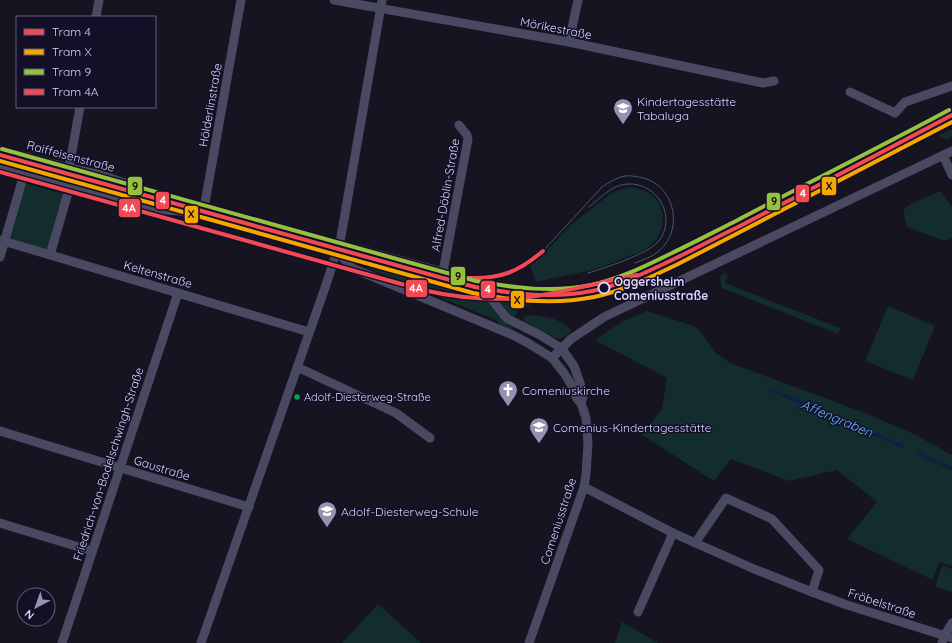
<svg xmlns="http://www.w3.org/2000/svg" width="952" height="643" viewBox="0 0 952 643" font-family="Quicksand,sans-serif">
<rect width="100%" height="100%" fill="#161421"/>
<g fill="#132c2d">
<polygon points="952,129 952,137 947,140 938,136"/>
<polygon points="24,183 64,194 48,251 9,239"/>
<path d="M631 187C644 189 657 195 661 208 665 220 662 233 654 242 646 251 635 254 624 258 612 263 600 268 587 271 570 275 553 278 536 282L530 266 545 252 573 223 613 192 622 189Z"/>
<polygon points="940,191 952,207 952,238 945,241 907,227 903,212 907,206"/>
<path d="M368 265 484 297C497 307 496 319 513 327L512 330 500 325 496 320 367 268Z"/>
<polygon points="724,273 728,275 725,283 840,328 838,334 722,288 720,276"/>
<path d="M499 299 532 305 518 310 515 317C507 314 503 306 499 299Z"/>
<polygon points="888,306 935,326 913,380 865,361"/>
<polygon points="647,311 697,327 716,353 730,363 865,413 916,435 952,455 952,566 939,562 933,580 847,539 877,502 837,470 789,481 731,459 714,481 642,435 662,409 667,378 595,340 623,321"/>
<path d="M533 315C550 318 560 318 572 331L564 337 558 339 523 321 524 317Z"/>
<polygon points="942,565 952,569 952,592 935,587"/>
<polygon points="378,604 421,643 342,643"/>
<polygon points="622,622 658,643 615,643"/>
</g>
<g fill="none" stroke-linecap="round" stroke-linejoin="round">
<g stroke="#0d2144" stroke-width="3.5">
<polyline points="772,390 902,446"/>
<polyline points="918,453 952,469"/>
</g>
<g stroke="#4a4962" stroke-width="9">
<polyline points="334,0 569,42 763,83 774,81"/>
<polyline points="96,17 99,0"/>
<polyline points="569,42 578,0"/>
<polyline points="850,92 895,113 905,102 952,86"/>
<polyline points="0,150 69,168 101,175 169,198 203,214 317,246 337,251 358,249 443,272 471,283 482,288 485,291 504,315 508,319 540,335 561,348 574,366 580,383 583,397 581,403"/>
<polyline points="943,155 952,175"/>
<polyline points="0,166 96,194 166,210 193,212"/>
<polyline points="203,214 241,0"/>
<polyline points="0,240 309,332"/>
<polyline points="337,251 352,268 513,335 528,343 552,358 564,373 572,386 577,399 581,403 586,418 588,443 586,474 584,487 529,643"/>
<polyline points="50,255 70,186 69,168 80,107"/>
<polyline points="0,257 29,157"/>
<polyline points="443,272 468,139 467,135 459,125"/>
<polyline points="552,358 571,339 604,317 952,151"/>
<polyline points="297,367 396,413 430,438"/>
<polyline points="0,431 249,507"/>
<polyline points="584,487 673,533 754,569 812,592 847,605 952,638"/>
<polyline points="0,523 92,551"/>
<polyline points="695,543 726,498 772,519 819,570 812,592"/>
<polyline points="638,612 673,533"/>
<polyline points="62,643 178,293"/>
<polyline points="201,643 328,279 341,237 382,0"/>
<polyline points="942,643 944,636 952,623"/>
</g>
<g stroke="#43596b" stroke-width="1">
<path d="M543 251 602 187C608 183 614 179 621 177 626 175 633 176 639 177 676 183 686 233 655 254 649 258 642 260 635 263"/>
<path d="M588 273C605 268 647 254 658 242 678 218 658 182 627 184 612 185 600 198 589 207"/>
</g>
<defs>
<g id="tram-1">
<path d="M0 155 475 287C514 294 553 299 592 291 621 285 649 271 676 258 697 248 717 237 738 227 809 190 881 153 952 115"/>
<path d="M468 278C501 279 518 272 543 251"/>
</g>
<path id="tram-2" d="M0 161 473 293C513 301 554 305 594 297 623 291 651 277 678 264 699 253 719 243 740 232 811 195 882 159 952 122"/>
<path id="tram-3" d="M2 149 476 281C514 288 553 293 591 285 619 279 646 266 672 253 693 243 714 232 734 222 806 184 878 148 949 110"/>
<path id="tram-4" d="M0 172 423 290C458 298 493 301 529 297 566 292 601 282 637 275"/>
</defs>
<use href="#tram-1" stroke="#130f26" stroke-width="7"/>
<use href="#tram-2" stroke="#130f26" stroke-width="7"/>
<use href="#tram-3" stroke="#130f26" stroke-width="7"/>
<use href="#tram-4" stroke="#130f26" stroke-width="7"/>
<use href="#tram-1" stroke="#f24953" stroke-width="4"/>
<use href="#tram-2" stroke="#f7a600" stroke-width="4"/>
<use href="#tram-3" stroke="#95c23d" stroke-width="4"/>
<use href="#tram-4" stroke="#f24953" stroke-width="4"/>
</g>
<defs>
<symbol id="school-pin" viewBox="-11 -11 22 30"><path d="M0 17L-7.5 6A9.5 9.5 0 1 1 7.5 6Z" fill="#9591b1" stroke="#130f26"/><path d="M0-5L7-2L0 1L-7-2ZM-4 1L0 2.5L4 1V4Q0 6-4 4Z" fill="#fff"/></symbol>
<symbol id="church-pin" viewBox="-11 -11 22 30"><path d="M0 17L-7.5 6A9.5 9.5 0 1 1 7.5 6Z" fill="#9591b1" stroke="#130f26"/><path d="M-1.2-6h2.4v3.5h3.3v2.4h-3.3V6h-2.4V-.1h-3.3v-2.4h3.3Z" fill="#fff"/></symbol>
</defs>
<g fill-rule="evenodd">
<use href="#school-pin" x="612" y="97" width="22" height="30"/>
<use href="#church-pin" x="497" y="379" width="22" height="30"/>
<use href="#school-pin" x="528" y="416" width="22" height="30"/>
<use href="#school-pin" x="316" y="500" width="22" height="30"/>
</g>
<circle fill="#130f26" stroke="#d9d4ff" stroke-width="2" cx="604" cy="288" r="5.5"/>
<circle fill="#00a651" stroke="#130f26" stroke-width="1.5" cx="297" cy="397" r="3.5"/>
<g text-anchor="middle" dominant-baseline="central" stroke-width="3" stroke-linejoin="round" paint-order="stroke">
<g font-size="11" fill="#d9d4ff" stroke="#130f26" text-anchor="start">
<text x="304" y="397">Adolf-Diesterweg-Straße</text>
</g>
<g font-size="12" fill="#d9d4ff" stroke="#130f26">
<text transform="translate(556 28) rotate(11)">Mörikestraße</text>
<text transform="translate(210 105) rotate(-80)">Hölderlinstraße</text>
<text transform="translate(71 156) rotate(15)">Raiffeisenstraße</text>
<text transform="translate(445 195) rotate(-80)">Alfred-Döblin-Straße</text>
<text transform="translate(158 274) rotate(16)">Keltenstraße</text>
<text transform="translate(108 464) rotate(-72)">Friedrich-von-Bodelschwingh-Straße</text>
<text transform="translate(162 468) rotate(17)">Gaustraße</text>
<text transform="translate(558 521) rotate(-72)">Comeniusstraße</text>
<text transform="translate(882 603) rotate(18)">Fröbelstraße</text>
</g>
<g font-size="12" fill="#d9d4ff" stroke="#130f26" text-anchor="start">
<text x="637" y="101">Kindertagesstätte<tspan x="637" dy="14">Tabaluga</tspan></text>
<text x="522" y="390">Comeniuskirche</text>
<text x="553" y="427">Comenius-Kindertagesstätte</text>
<text x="341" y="511">Adolf-Diesterweg-Schule</text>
</g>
<g font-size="12" font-weight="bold" fill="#d9d4ff" stroke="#130f26" text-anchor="start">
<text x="614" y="281">Oggersheim<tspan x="614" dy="14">Comeniusstraße</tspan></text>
</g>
<g font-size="13" font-style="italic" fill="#62b6ff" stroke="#130f26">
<text transform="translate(837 418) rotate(23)">Affengraben</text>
</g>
</g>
<g stroke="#130f26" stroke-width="1.5">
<rect x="127" y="176" width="16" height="20" rx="4" fill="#95c23d"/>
<rect x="821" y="176" width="16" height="20" rx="4" fill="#f7a600"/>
<rect x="795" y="184" width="15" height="19" rx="4" fill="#f24953"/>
<rect x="155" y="191" width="15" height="19" rx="4" fill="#f24953"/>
<rect x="766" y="192" width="15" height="19" rx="4" fill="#95c23d"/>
<rect x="118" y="198" width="23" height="20" rx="4" fill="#f24953"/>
<rect x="184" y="205" width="15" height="19" rx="4" fill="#f7a600"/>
<rect x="450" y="266" width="16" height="20" rx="4" fill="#95c23d"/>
<rect x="405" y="279" width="23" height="19" rx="4" fill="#f24953"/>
<rect x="480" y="280" width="16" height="19" rx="4" fill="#f24953"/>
<rect x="510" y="290" width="15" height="19" rx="4" fill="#f7a600"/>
</g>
<g font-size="11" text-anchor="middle" font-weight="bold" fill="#fff">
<text x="803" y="197">4</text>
<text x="163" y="204">4</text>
<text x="129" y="212">4A</text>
<text x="416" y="292">4A</text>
<text x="488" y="293">4</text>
</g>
<g font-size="11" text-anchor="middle" font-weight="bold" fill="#111">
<text x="135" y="190">9</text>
<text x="829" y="190">X</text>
<text x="774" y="205">9</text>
<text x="191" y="218">X</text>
<text x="458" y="280">9</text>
<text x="517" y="304">X</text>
</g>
<rect x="16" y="16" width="140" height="92" fill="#130f26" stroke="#625e7d"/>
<rect x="24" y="29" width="20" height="6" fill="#f24953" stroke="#625e7d"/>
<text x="52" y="36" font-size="12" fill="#d9d4ff">Tram 4</text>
<rect x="24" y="49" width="20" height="6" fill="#f7a600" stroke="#625e7d"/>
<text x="52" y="56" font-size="12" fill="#d9d4ff">Tram X</text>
<rect x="24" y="69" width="20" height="6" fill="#95c23d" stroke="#625e7d"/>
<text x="52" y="76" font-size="12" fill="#d9d4ff">Tram 9</text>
<rect x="24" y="89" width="20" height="6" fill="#f24953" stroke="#625e7d"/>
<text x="52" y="96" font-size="12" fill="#d9d4ff">Tram 4A</text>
<g transform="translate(36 607) rotate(221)"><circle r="19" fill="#130f26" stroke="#625e7d"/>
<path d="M0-3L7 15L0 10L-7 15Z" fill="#9591b1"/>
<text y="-6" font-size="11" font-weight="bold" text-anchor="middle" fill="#d9d4ff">N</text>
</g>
</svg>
